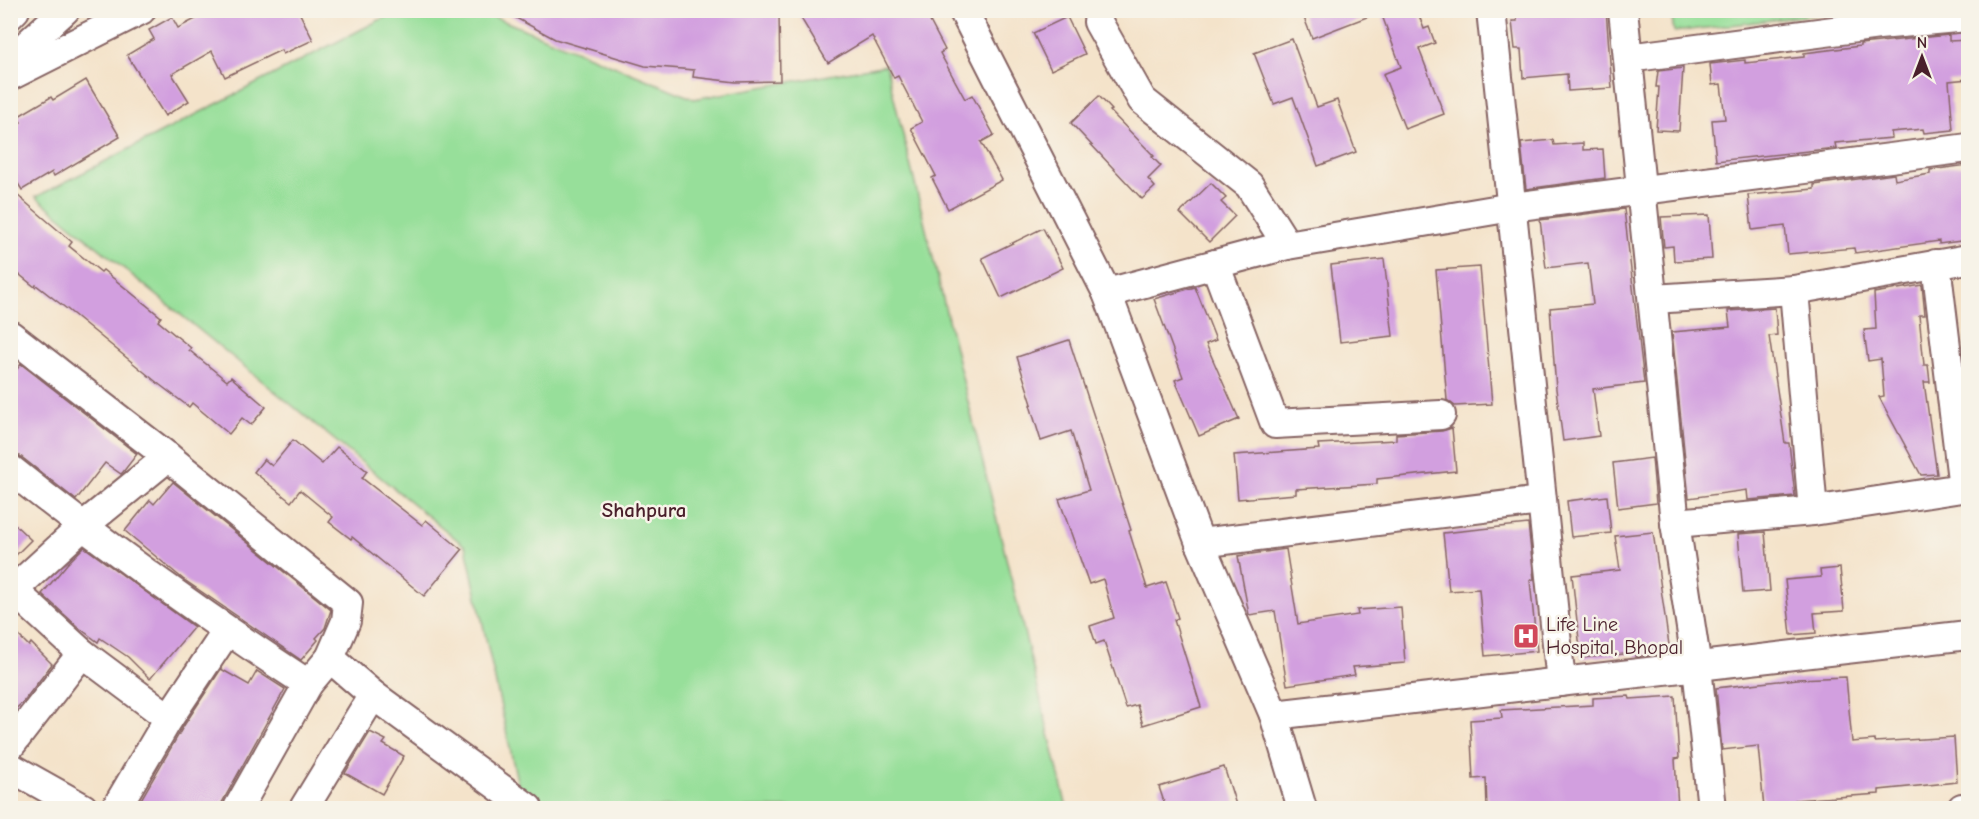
<svg xmlns="http://www.w3.org/2000/svg" width="1979" height="819" viewBox="0 0 1979 819" font-family="'Comic Neue',sans-serif">
<rect width="100%" height="100%" fill="#f7f3e8"/>
<filter id="ink" filterUnits="userSpaceOnUse"><feTurbulence type="fractalNoise" baseFrequency=".0167" numOctaves="2"/><feDisplacementMap in="SourceGraphic" scale="12" xChannelSelector="R" yChannelSelector="G"/><feConvolveMatrix kernelMatrix="1 2 1 2 8 2 1 2 1" color-interpolation-filters="sRGB"/></filter>
<filter id="wash" filterUnits="userSpaceOnUse"><feTurbulence type="fractalNoise" baseFrequency=".008" numOctaves="4" result="noise"/><feDisplacementMap in="SourceGraphic" scale="24" xChannelSelector="R" yChannelSelector="G"/><feGaussianBlur stdDeviation="1.35" result="paint"/><feColorMatrix in="noise" values="0 0 0 0 0 0 0 0 0 0 0 0 0 0 0 0 0 1.4 0 .05"/><feComposite in="paint" operator="in"/></filter>
<g filter="url(#wash)">
<rect width="100%" height="100%" fill="#f4e3ca"/>
<g fill="#97df9a" stroke="#707f62" stroke-width="1.5">
<polygon points="1671,11 1671,10 1845,11 1674,32"/>
<polygon points="391,14 487,14 694,99 886,65 1067,808 523,808 466,547 36,197"/>
</g>
<g id="blocks">
<g fill="#d29fdf">
<polygon points="213,10 298,10 313,40 283,54 281,50 225,77 212,51 172,74 189,101 165,116 127,55 154,39 149,30 172,17 178,28"/>
<polygon points="501,10 779,10 780,81 736,82 693,77 694,70 645,66 555,39"/>
<polygon points="796,10 924,10 945,50 940,53 965,99 972,95 994,135 981,142 1002,180 948,209 932,178 936,176 911,128 922,122 898,76 894,78 872,36 828,63"/>
<polygon points="1301,10 1380,10 1380,12 1312,38"/>
<polygon points="1380,10 1417,10 1424,29 1429,27 1435,43 1419,49 1444,114 1405,129 1383,74 1401,67"/>
<polygon points="1516,10 1606,10 1612,88 1568,91 1567,74 1523,78 1521,49 1515,49 1512,21 1517,21"/>
<polygon points="1067,17 1085,54 1051,70 1033,33"/>
<polygon points="1949,35 1949,41 1968,40 1968,79 1949,81 1953,130 1924,133 1923,129 1891,132 1892,138 1835,143 1836,148 1716,161 1712,120 1725,119 1721,84 1712,85 1710,64 1745,60 1745,63 1804,57 1804,53 1860,46 1860,44"/>
<polygon points="1292,39 1317,107 1337,100 1356,152 1318,166 1293,97 1274,104 1254,53"/>
<polygon points="1683,68 1679,131 1656,130 1659,87 1656,87 1658,71"/>
<polygon points="86,80 120,137 54,176 52,172 22,190 10,171 10,128 21,122 17,117 51,97 53,100"/>
<polygon points="1099,96 1112,110 1110,111 1154,156 1152,157 1161,166 1148,179 1155,187 1142,199 1071,123"/>
<polygon points="1553,140 1554,145 1583,143 1583,150 1603,149 1605,178 1526,189 1521,143"/>
<polygon points="1968,165 1968,240 1939,244 1939,241 1855,253 1854,248 1788,254 1785,226 1752,230 1748,195 1814,189 1814,185 1894,174 1895,180 1930,174 1930,170"/>
<polygon points="1211,183 1226,198 1221,202 1235,216 1209,242 1180,213"/>
<polygon points="10,189 72,242 69,246 101,272 103,270 161,317 158,321 191,348 189,350 227,381 231,377 266,407 251,425 242,418 229,434 192,403 189,407 160,385 67,309 36,285 35,287 10,267"/>
<polygon points="1624,209 1644,383 1593,389 1599,436 1563,441 1556,389 1550,308 1593,304 1588,263 1546,268 1540,220"/>
<polygon points="1709,215 1712,259 1674,261 1673,246 1664,247 1661,217"/>
<polygon points="1043,228 1063,268 1001,298 982,258"/>
<polygon points="1384,259 1393,336 1340,342 1331,265"/>
<polygon points="1480,267 1492,404 1455,406 1447,400 1436,270"/>
<polygon points="1922,285 1925,315 1919,315 1924,365 1928,365 1930,382 1924,382 1937,474 1921,475 1879,397 1884,396 1881,359 1868,361 1864,330 1876,329 1874,293"/>
<polygon points="1195,287 1216,340 1206,344 1239,419 1199,436 1175,380 1183,377 1154,299"/>
<polygon points="1775,308 1777,335 1769,336 1785,443 1789,443 1795,496 1748,500 1747,490 1689,498 1672,332 1730,327 1728,311"/>
<polygon points="1069,340 1131,530 1129,531 1147,588 1166,582 1178,618 1174,620 1201,707 1143,725 1137,705 1126,708 1104,641 1096,644 1090,626 1114,618 1103,579 1089,584 1059,499 1089,490 1071,431 1041,441 1030,405 1032,404 1017,357"/>
<polygon points="21,364 137,454 123,472 121,474 105,463 76,500 20,456 10,453 10,378"/>
<polygon points="1452,428 1456,471 1377,479 1377,484 1296,489 1296,494 1238,499 1234,455 1319,449 1318,444 1396,440 1396,434 1442,431"/>
<polygon points="293,440 322,464 337,447 367,471 362,478 422,525 426,520 462,550 424,596 352,537 351,539 329,522 333,517 300,490 291,502 254,472 264,459 272,466"/>
<polygon points="1652,458 1656,503 1618,508 1613,463"/>
<polygon points="173,482 331,610 325,628 316,638 318,640 301,660 183,579 125,531 150,500 154,504"/>
<polygon points="1607,496 1611,533 1571,537 1567,501"/>
<polygon points="10,520 31,540 10,561"/>
<polygon points="1528,524 1534,579 1530,580 1537,651 1485,656 1479,589 1449,591 1443,533"/>
<polygon points="1653,532 1670,652 1635,657 1635,653 1581,658 1572,575 1620,570 1615,536"/>
<polygon points="1765,532 1770,591 1743,593 1738,534"/>
<polygon points="84,547 194,627 150,679 128,657 100,638 98,642 78,627 42,594 67,564"/>
<polygon points="1286,549 1298,624 1358,615 1357,610 1401,607 1405,663 1353,667 1355,675 1287,685 1275,611 1249,615 1238,556"/>
<polygon points="1840,568 1844,611 1814,613 1816,633 1791,635 1785,580 1821,577 1820,570"/>
<polygon points="10,627 29,646 31,643 52,664 23,702 10,714"/>
<polygon points="221,669 249,685 257,671 285,689 219,808 136,808 183,727"/>
<polygon points="1846,677 1852,742 1875,740 1875,742 1954,737 1957,782 1879,790 1879,794 1795,800 1796,807 1764,808 1758,746 1722,750 1716,688 1797,679"/>
<polygon points="1629,696 1630,699 1675,696 1679,758 1675,759 1678,808 1487,808 1486,778 1473,779 1470,720 1502,718 1501,710 1593,705 1593,698"/>
<polygon points="370,732 386,740 383,744 404,756 382,794 345,773"/>
<polygon points="1224,767 1237,808 1166,808 1159,787"/>
</g>
</g>
</g>
<g filter="url(#ink)">
<use href="#blocks" fill-opacity="0" stroke="#866463" stroke-width="1.5"/>
<g fill="none" stroke-linecap="round" stroke-linejoin="round">
<defs>
<g id="minor">
<polyline points="963,10 1107,293 1200,543 1274,715 1302,808"/>
<polyline points="1491,10 1561,682"/>
<polyline points="1623,10 1675,523 1697,667 1712,808"/>
<polyline points="10,15 15,10"/>
<polyline points="1098,22 1142,100 1249,185 1287,245"/>
<polyline points="1628,58 1879,25 1968,17"/>
<polyline points="10,60 65,10"/>
<polyline points="10,76 141,10"/>
<polyline points="1215,264 1275,424 1441,415"/>
<polyline points="1936,264 1963,488"/>
<polyline points="1794,290 1813,511"/>
<polyline points="1107,293 1287,245 1512,207 1968,148"/>
<polyline points="1653,299 1794,290 1968,259"/>
<polyline points="10,335 168,457 348,603 346,621 330,658 308,684 238,808"/>
<path d="M10 469C106 546 205 617 308 684"/>
<polyline points="1675,523 1813,511 1968,487"/>
<polyline points="1200,543 1541,501"/>
<polyline points="13,590 82,653 169,718"/>
<polyline points="10,593 82,527 168,457"/>
<polyline points="330,658 373,695 528,808"/>
<polyline points="1274,715 1968,635"/>
<polyline points="10,746 82,653"/>
<polyline points="10,767 83,808"/>
<polyline points="116,808 169,718 227,631"/>
<polyline points="304,808 373,695"/>
<polyline points="1962,808 1968,808"/>
</g>
</defs>
<use href="#minor" stroke="#866463" stroke-width="32"/>
<use href="#minor" stroke="#fff" stroke-width="28"/>
</g>
</g>
<defs>
<symbol id="hospital-square" viewBox="-11 -11 22 22"><rect x="-9" y="-9" width="18" height="18" rx="4" fill="#d1495b" stroke="#f7f3e8"/><path d="M-5-5h3v3.5h4V-5h3V5h-3V1.5h-4V5h-3Z" fill="#fff"/></symbol>
</defs>
<g fill-rule="evenodd">
<use href="#hospital-square" x="1511" y="621" width="30" height="30"/>
</g>
<g text-anchor="middle" dominant-baseline="central" stroke-width="5" stroke-linejoin="round" paint-order="stroke">
<g font-size="20" fill="#4a1f2b" stroke="#f7f3e8" text-anchor="start">
<text x="1546" y="624">Life Line<tspan x="1546" dy="23">Hospital, Bhopal</tspan></text>
</g>
<g font-size="21" font-weight="bold" fill="#4a1f2b" stroke="#f7f3e8">
<text x="644" y="510">Shahpura</text>
</g>
</g>
<rect width="1979" height="819" fill="none" stroke="#f7f3e8" stroke-width="36"/>
<g transform="translate(1922 57)" stroke="#f7f3e8" stroke-width="4.5" paint-order="stroke">
<path d="M0-4.5L10 22L0 15L-10 22Z" fill="#4a1f2b"/>
<text y="-9" font-size="16" font-weight="bold" text-anchor="middle" fill="#4a1f2b">N</text>
</g>
</svg>
